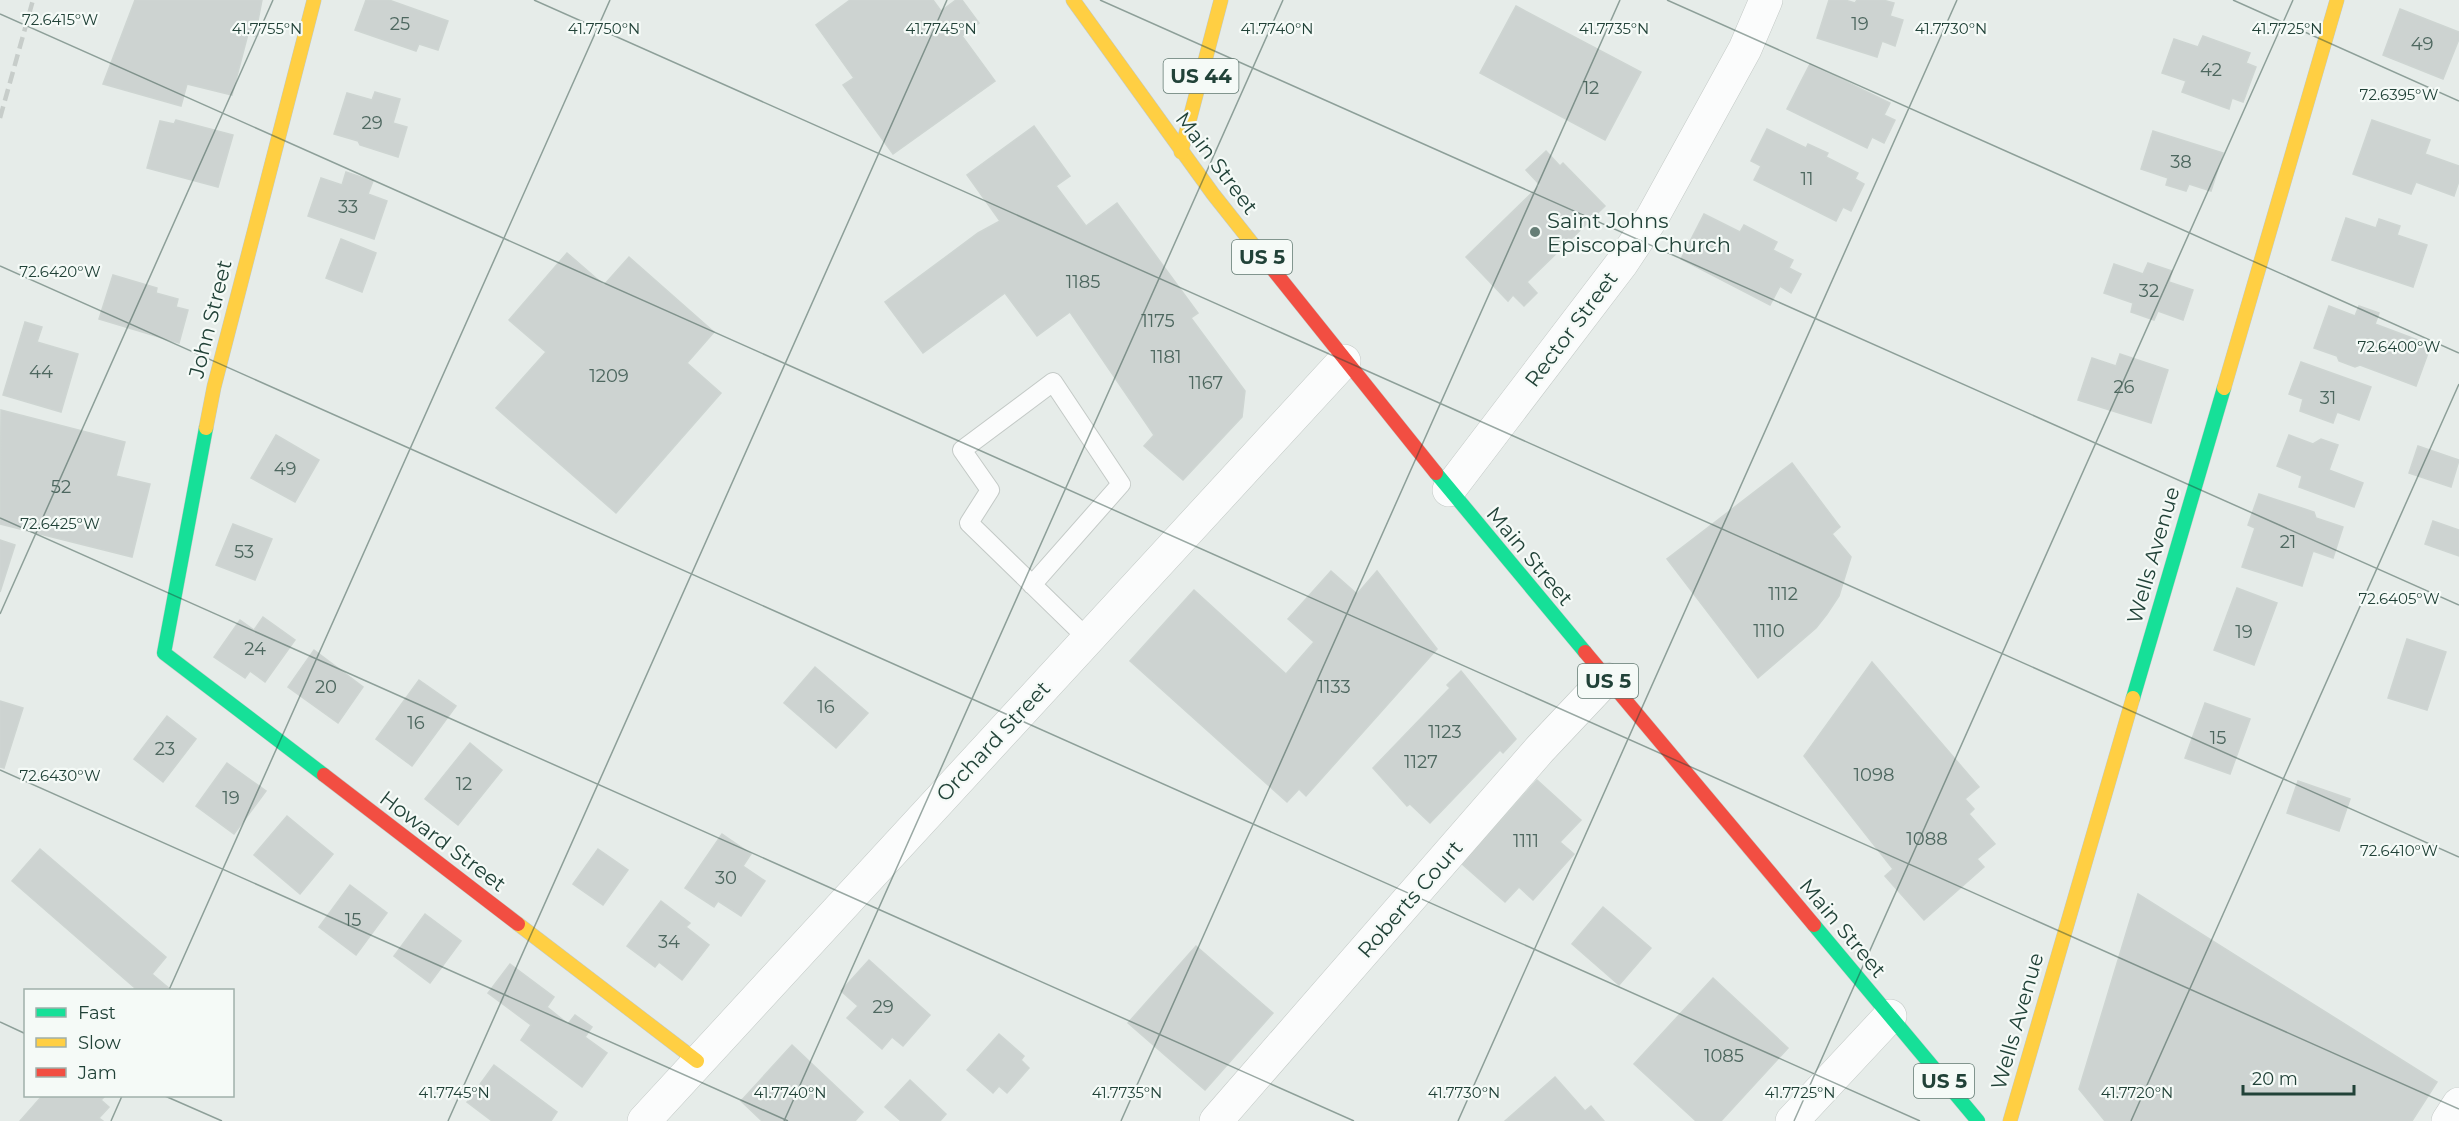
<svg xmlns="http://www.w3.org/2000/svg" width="2459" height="1121" viewBox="0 0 2459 1121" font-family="Montserrat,sans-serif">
<rect width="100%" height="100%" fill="#e6ece9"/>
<g fill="#cdd3d1" stroke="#ced5d2" stroke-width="1.5">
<polygon points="135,0 262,0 255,36 248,34 232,95 187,84 181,106 103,84"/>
<polygon points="366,0 389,0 448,21 438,50 419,44 416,51 355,30"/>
<polygon points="850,0 933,0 941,11 956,0 962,0 979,23 962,36 995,81 893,154 843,85 854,78 816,25"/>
<polygon points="1829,0 1845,0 1855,3 1857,0 1883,0 1894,3 1890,16 1903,20 1895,46 1882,41 1877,57 1817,38"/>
<polygon points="1516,6 1641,72 1605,140 1480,73"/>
<polygon points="2400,9 2459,32 2459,39 2443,79 2383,55"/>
<polygon points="2203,36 2250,53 2246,63 2256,67 2243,102 2232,98 2229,109 2182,92 2186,81 2162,73 2174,39 2198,47"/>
<polygon points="1810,64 1890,103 1884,115 1895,120 1884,143 1872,137 1867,148 1787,109"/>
<polygon points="375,92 400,99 393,123 407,127 398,157 360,145 358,141 334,134 347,93 372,100"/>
<polygon points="176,120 233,135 218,187 147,168 160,121 174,124"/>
<polygon points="2372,120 2430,140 2425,154 2459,166 2459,181 2454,196 2416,182 2411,194 2353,174"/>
<polygon points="1034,126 1070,176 1056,186 1086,226 1117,203 1198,313 1191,318 1245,391 1242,417 1183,480 1144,446 1154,435 1070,312 1037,336 1005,293 923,353 885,302 978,233 1000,221 967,175"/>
<polygon points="1767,129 1806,148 1808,144 1828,153 1826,157 1858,173 1855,179 1864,184 1851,211 1843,207 1836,221 1754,180 1761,166 1751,161"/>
<polygon points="2153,131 2223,153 2211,191 2189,184 2186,191 2166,185 2168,178 2141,169"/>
<polygon points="1546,151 1560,166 1563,163 1605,206 1527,282 1537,293 1524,306 1513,295 1508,301 1466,257 1540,185 1526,170"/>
<polygon points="346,172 373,181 368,194 387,201 374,239 308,216 321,178 342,185"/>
<polygon points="1704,214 1740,232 1744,225 1777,242 1773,250 1793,260 1789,268 1801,274 1791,293 1780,286 1770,305 1681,259"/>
<polygon points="2346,218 2376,228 2379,219 2400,226 2397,235 2427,245 2413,287 2332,260"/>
<polygon points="341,239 376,253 362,292 326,278"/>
<polygon points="567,253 604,285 629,257 714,332 687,363 721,393 616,513 496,408 546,352 509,320"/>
<polygon points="2148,263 2172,271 2169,282 2193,290 2183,320 2158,311 2154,320 2131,312 2133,303 2104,293 2114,264 2143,274"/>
<polygon points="113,275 157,288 156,293 178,299 176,307 188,310 179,343 99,319"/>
<polygon points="2329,306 2355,316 2359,306 2379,313 2375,324 2431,345 2416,386 2360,365 2355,367 2339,361 2337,356 2314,348"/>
<polygon points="25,322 42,327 37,342 78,354 61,412 3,395"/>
<polygon points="2120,354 2168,370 2151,423 2078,400 2092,358 2116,366"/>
<polygon points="2301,362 2371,387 2359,420 2337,412 2333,423 2300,411 2303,399 2289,394"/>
<polygon points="1,410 125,442 116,476 150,484 132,557 0,524"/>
<polygon points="276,435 319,460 295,502 251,478"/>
<polygon points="2289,435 2313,444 2321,439 2338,445 2329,470 2363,483 2354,507 2299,487 2302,476 2277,466"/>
<polygon points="2418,446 2459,460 2451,487 2409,473"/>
<polygon points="1792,463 1840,527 1832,534 1851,557 1839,596 1827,614 1816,628 1758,678 1667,559"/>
<polygon points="2259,494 2314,512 2316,518 2343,527 2333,558 2313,551 2302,586 2242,567 2255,528 2248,525"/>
<polygon points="2433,521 2459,530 2459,556 2425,544"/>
<polygon points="233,524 272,539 255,580 216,565"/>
<polygon points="0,540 15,545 0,592"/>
<polygon points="1331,571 1357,594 1377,571 1437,649 1306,796 1299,789 1287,802 1130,661 1194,590 1286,674 1314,642 1288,619"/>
<polygon points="2237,588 2277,603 2254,665 2214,650"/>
<polygon points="263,617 295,640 265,682 250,671 245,678 214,657 240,620 254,630"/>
<polygon points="2407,639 2446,652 2427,710 2388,698"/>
<polygon points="314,650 363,687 338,723 288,687"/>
<polygon points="1872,662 1979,787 1965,799 1974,809 1969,814 1995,844 1977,859 1984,867 1924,920 1885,876 1893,869 1804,756"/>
<polygon points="815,667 868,713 836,748 784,703"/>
<polygon points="1461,671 1516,739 1503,753 1500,750 1430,823 1410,804 1407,806 1373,768 1450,688 1447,685"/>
<polygon points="419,680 456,706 412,766 376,739"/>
<polygon points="0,701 23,708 4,768 0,767"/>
<polygon points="2205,703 2250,719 2230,774 2185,758"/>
<polygon points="167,716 196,739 163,782 134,759"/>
<polygon points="470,743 502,770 458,825 425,799"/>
<polygon points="227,763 266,791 234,834 196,806"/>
<polygon points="1537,780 1581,820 1560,842 1574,854 1533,900 1519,887 1505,902 1462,864"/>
<polygon points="2298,781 2350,799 2339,831 2287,813"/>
<polygon points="287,816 333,854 300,894 254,855"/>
<polygon points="722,834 751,854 743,866 765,881 741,916 718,901 714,907 685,888"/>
<polygon points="40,849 166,957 152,974 171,990 133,990 135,988 12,881"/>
<polygon points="598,849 628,870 603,905 573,884"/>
<polygon points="350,885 387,913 356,955 319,927"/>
<polygon points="2138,894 2437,1082 2412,1121 2105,1121 2079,1089"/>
<polygon points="661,901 690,923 686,927 709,945 682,980 659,962 655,967 627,946"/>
<polygon points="1603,907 1651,948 1619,985 1572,944"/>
<polygon points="425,914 461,941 430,983 394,956"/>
<polygon points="1196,946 1273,1013 1205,1090 1128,1023"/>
<polygon points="869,960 930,1015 903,1046 892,1037 882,1049 847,1018 858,1006 841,991"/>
<polygon points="510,964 554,997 547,1007 568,1024 575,1015 592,1027 585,1037 607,1053 582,1087 521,1040 531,1025 488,993"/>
<polygon points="1713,978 1788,1048 1721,1121 1696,1121 1634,1064"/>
<polygon points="999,1034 1024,1056 1021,1060 1029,1068 1007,1093 999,1086 993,1093 967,1070"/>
<polygon points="792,1045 863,1112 855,1121 762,1121 741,1101"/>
<polygon points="494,1065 557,1112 551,1121 492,1121 467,1102"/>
<polygon points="1555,1077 1585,1111 1591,1106 1604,1121 1505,1121"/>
<polygon points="910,1080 946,1114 940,1121 901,1121 885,1107"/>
<polygon points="42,1096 105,1096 101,1100 109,1107 99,1118 103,1121 20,1121"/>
</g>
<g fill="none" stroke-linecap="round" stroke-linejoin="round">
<defs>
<polyline id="lane" points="1032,585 1121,484 1053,382 962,450 990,490 969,523 1088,639"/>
<g id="street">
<polyline points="1449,490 1622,263 1653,216 1745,49 1766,0"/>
<polyline points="644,1121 1344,361"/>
<polyline points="1216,1121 1540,749 1606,679"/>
<polyline points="1792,1121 1890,1016"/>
<polyline points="2448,1121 2459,1104"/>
</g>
<g id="fast">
<polyline points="206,428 164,653 324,775"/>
<polyline points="1436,473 1585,652"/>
<polyline points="2133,698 2224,388"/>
<polyline points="1814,925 1978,1121"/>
</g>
<g id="slow">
<polyline points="1073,0 1213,194 1259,252"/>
<polyline points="1181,152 1221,0"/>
<polyline points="2224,388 2337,0"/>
<polyline points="206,428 214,387 314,0"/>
<polyline points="518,924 697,1061"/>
<polyline points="2010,1121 2133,698"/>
</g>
<g id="jam">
<polyline points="1259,252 1436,473"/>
<polyline points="1585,652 1814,925"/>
<polyline points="324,775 518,924"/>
</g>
</defs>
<use href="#lane" stroke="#c3c9c6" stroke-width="20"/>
<use href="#street" stroke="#c3c9c6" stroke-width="34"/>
<use href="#fast" stroke="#c1cac6" stroke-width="15"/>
<use href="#slow" stroke="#c1cac6" stroke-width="15"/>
<use href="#jam" stroke="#c1cac6" stroke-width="15"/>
<use href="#lane" stroke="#fbfcfc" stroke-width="18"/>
<use href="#street" stroke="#fbfcfc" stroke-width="33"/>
<use href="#fast" stroke="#16e098" stroke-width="14"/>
<use href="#slow" stroke="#ffcf43" stroke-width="14"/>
<use href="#jam" stroke="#f24e42" stroke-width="14"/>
<polyline stroke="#c7cdca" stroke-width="4.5" stroke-dasharray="12 6" stroke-linecap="butt" points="0,118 33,0"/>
</g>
<path fill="none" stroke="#214238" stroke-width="1.5" stroke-opacity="0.45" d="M534 0 2459 857M1100 0 2459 605M1667 0 2459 353M2233 0 2459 101M0 14 2459 1109M0 266 1920 1121M0 518 1354 1121M0 614 273 0M0 770 788 1121M169 990 610 0M0 1022 26 1034M165 1096 222 1121M111 1121 122 1096M448 1121 947 0M784 1121 1283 0M1121 1121 1620 0M1458 1121 1957 0M1794 1121 2293 0M2131 1121 2459 384"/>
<circle fill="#667e76" stroke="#f5faf7" stroke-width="2" cx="1535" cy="232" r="6"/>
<g text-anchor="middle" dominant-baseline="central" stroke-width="4.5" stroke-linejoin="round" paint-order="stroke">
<g font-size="18" fill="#4d675f">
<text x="400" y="24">25</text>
<text x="1860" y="24">19</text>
<text x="2422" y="44">49</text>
<text x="2211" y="70">42</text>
<text x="1591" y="88">12</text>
<text x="372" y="123">29</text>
<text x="2181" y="162">38</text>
<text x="1807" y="179">11</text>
<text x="348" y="207">33</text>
<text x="1083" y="282">1185</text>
<text x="2149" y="291">32</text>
<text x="1158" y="321">1175</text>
<text x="1166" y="357">1181</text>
<text x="41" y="372">44</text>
<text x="609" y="376">1209</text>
<text x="1206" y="383">1167</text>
<text x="2124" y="387">26</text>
<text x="2328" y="398">31</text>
<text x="285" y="469">49</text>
<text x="61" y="487">52</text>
<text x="2288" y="542">21</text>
<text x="244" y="552">53</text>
<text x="1783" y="594">1112</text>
<text x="1769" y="631">1110</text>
<text x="2244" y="632">19</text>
<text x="255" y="649">24</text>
<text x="326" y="687">20</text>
<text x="1334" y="687">1133</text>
<text x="826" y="707">16</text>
<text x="416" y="723">16</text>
<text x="1445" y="732">1123</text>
<text x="2218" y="738">15</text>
<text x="165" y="749">23</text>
<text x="1421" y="762">1127</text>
<text x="1874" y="775">1098</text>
<text x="464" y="784">12</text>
<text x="231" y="798">19</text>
<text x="1927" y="839">1088</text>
<text x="1526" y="841">1111</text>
<text x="726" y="878">30</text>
<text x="353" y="920">15</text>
<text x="669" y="942">34</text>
<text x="883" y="1007">29</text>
<text x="1724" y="1056">1085</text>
</g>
<g fill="#f5faf7" stroke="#617971" stroke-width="1.5">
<rect x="1163.5" y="59" width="75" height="34" rx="4.5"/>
<rect x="1232" y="240" width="60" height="34" rx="4.5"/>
<rect x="1578" y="664" width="60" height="34" rx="4.5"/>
<rect x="1914" y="1064" width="60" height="34" rx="4.5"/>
</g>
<g font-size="20" font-weight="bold" fill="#214238">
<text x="1201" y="76">US 44</text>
<text x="1262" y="257">US 5</text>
<text x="1608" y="681">US 5</text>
<text x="1944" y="1081">US 5</text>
</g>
<g font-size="21" fill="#214238" stroke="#f5faf7">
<text transform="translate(1217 163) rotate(53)">Main Street</text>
<text transform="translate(210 319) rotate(-76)">John Street</text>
<text transform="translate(1571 329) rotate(-53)">Rector Street</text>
<text transform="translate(2153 555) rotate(-74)">Wells Avenue</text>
<text transform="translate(1530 556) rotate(50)">Main Street</text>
<text transform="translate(993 741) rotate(-47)">Orchard Street</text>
<text transform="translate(443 841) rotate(37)">Howard Street</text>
<text transform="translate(1410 899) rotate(-49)">Roberts Court</text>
<text transform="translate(1843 928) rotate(50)">Main Street</text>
<text transform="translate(2017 1021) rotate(-74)">Wells Avenue</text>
</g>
<g font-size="21" fill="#214238" stroke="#f5faf7" text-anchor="start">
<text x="1547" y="220">Saint Johns<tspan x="1547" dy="24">Episcopal Church</tspan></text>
</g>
</g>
<g font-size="15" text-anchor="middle" fill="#214238" stroke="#f5faf7" stroke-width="4.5" stroke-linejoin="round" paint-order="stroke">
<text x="60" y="25">72.6415°W</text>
<text x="267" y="34">41.7755°N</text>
<text x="941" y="34">41.7745°N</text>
<text x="1277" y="34">41.7740°N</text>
<text x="1951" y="34">41.7730°N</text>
<text x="2287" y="34">41.7725°N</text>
<text x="604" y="34">41.7750°N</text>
<text x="1614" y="34">41.7735°N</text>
<text x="2399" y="100">72.6395°W</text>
<text x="60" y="277">72.6420°W</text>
<text x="2399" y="352">72.6400°W</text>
<text x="60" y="529">72.6425°W</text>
<text x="2399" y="604">72.6405°W</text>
<text x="60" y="781">72.6430°W</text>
<text x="2399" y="856">72.6410°W</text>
<text x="454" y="1098">41.7745°N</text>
<text x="790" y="1098">41.7740°N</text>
<text x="1127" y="1098">41.7735°N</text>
<text x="1464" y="1098">41.7730°N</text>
<text x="1800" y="1098">41.7725°N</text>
<text x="2137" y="1098">41.7720°N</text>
</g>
<rect x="24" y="989" width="210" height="108" fill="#f5faf7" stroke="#a0b0ab" stroke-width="1.5"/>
<rect x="36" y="1008" width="30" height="9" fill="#16e098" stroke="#a0b0ab" stroke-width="1.5"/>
<text x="78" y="1019" font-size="18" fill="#214238">Fast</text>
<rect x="36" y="1038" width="30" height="9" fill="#ffcf43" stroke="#a0b0ab" stroke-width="1.5"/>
<text x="78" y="1049" font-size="18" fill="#214238">Slow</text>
<rect x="36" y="1068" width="30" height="9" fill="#f24e42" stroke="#a0b0ab" stroke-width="1.5"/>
<text x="78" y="1079" font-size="18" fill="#214238">Jam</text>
<path d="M2243 1085v9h111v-9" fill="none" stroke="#214238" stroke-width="3"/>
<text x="2252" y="1085" font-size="18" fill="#214238" stroke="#f5faf7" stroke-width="4.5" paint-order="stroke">20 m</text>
</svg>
